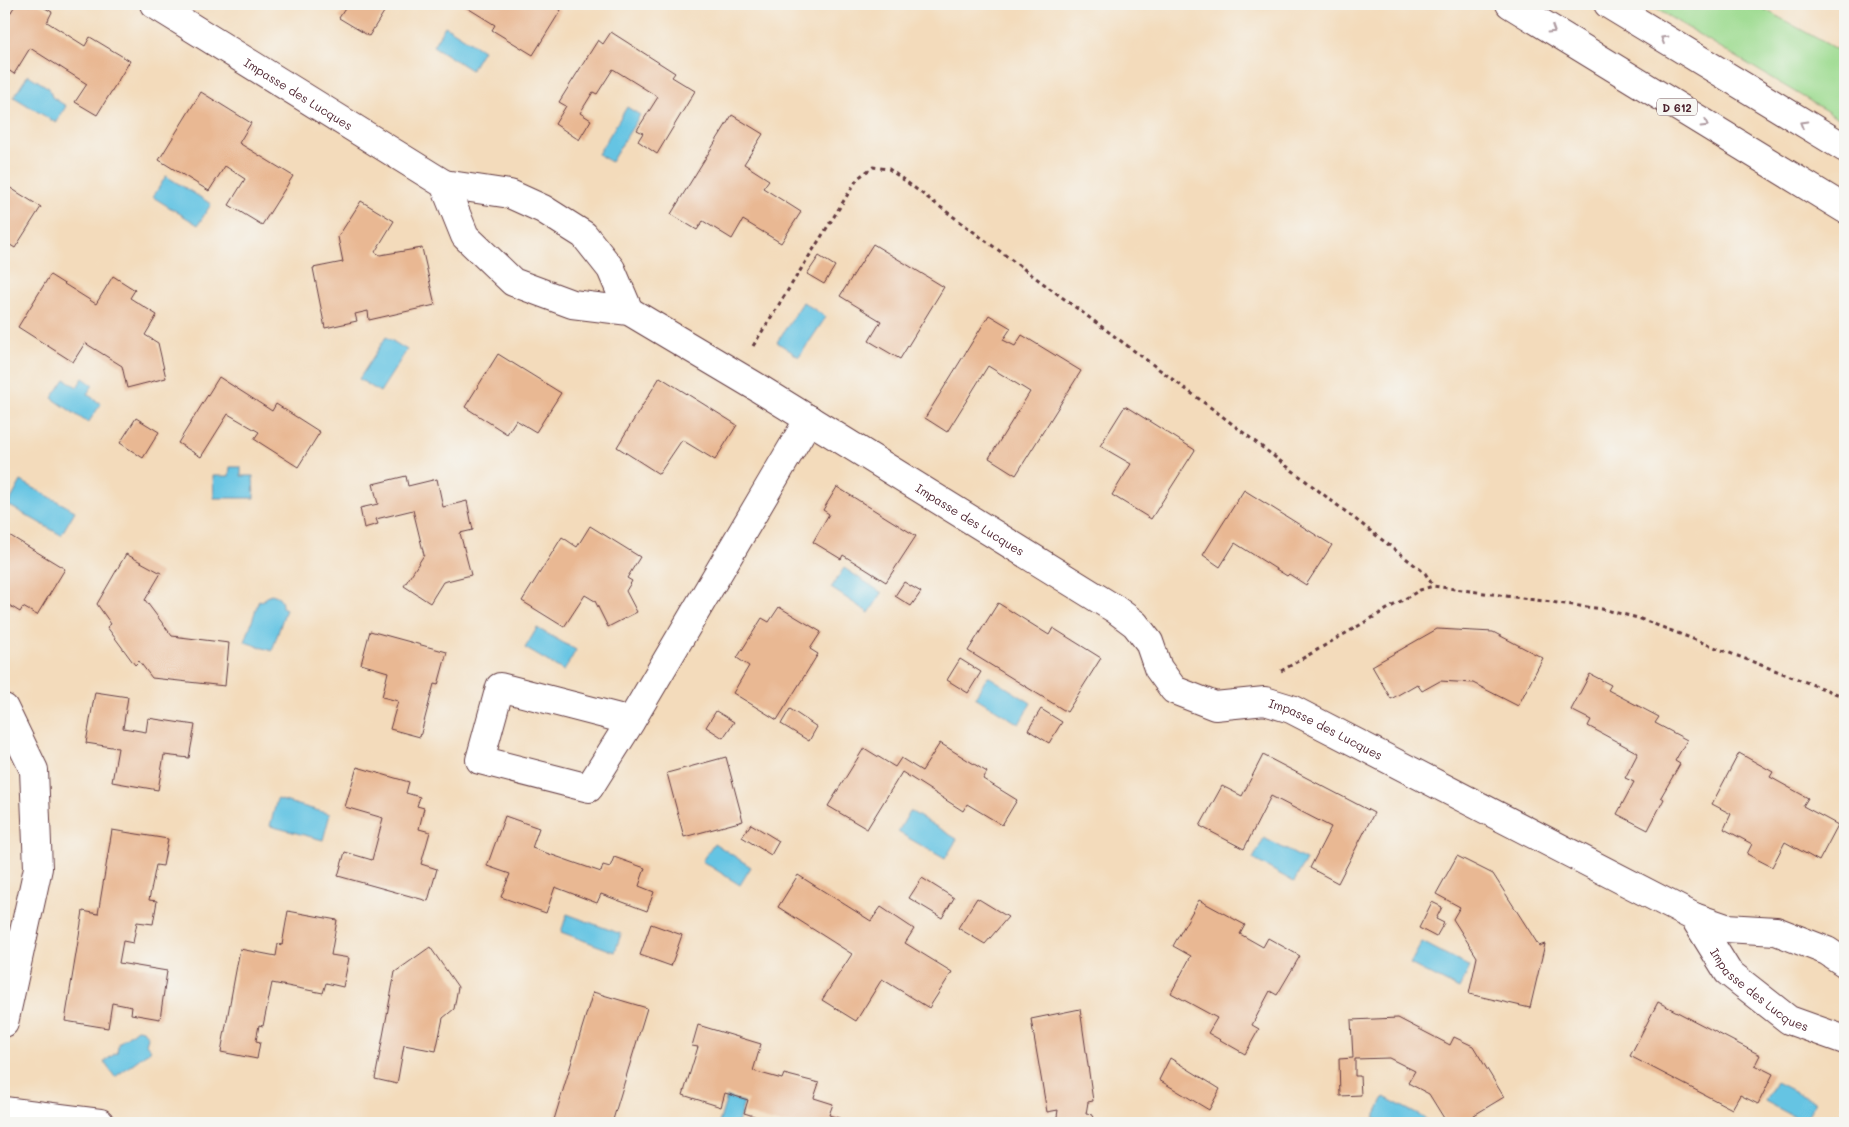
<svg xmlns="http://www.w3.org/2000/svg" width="1849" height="1127" viewBox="0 0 1849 1127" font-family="Mali,sans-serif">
<rect width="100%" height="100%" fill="#f6f6f2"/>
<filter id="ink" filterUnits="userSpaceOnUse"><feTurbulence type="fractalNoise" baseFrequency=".02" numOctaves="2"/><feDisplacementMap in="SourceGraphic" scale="10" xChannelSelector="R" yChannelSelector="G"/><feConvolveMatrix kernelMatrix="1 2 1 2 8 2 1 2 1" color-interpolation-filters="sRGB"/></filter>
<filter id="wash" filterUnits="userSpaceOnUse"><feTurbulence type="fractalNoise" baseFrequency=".0096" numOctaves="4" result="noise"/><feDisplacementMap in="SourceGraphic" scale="20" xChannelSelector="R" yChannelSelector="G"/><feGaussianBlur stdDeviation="1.12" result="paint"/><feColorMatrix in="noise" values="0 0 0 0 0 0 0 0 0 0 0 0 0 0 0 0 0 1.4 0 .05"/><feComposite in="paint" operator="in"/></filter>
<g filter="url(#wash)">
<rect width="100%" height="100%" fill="#f3dbbb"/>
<polygon fill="#9ddb90" stroke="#747d5e" points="1648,4 1755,4 1845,54 1845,122"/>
<g fill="#65c4e3" stroke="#587287">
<polygon points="445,26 483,50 471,70 433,46"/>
<polygon points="28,75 49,88 52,97 66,106 56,123 14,97"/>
<polygon points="627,107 640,115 611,162 598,154"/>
<polygon points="166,176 211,204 198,225 153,197"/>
<polygon points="803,302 826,317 799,357 777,342"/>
<polygon points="386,337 407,350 380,392 359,379"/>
<polygon points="83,378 93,385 87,394 101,404 88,423 52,398 65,379 77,387"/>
<polygon points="230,467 241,467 241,476 253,476 254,498 214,498 213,476 229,476"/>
<polygon points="21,481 75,511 61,535 8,505"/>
<polygon points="844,568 882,593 869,613 831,588"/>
<path d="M271 594C279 596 282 598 282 607L286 609 272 651 245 642 259 600 262 601Z"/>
<polygon points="537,628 576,650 564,671 525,648"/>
<polygon points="988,676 1031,703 1019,724 975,697"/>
<polygon points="277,799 330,814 323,840 270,826"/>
<polygon points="910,811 957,839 945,859 898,832"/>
<polygon points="1264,838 1306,860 1294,882 1253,859"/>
<polygon points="714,843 751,867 740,885 702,861"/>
<polygon points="567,914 621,934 615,952 561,932"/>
<polygon points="1422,942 1470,967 1459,989 1410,964"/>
<polygon points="137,1029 143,1030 148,1037 146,1044 151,1050 115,1077 104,1062 117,1052 119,1043"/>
<polygon points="1776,1082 1815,1102 1804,1122 1765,1101"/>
<polygon points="727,1097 744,1102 738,1123 719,1123"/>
<polygon points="1384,1097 1426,1119 1424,1123 1385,1123 1374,1118"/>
</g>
<g id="blocks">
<g fill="#e9b893">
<polygon points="16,4 38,4 52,12 47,22 85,46 90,37 130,61 97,115 75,102 87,84 30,48 14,74 4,67 4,23"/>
<polygon points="348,4 389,4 369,36 339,18"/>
<polygon points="461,4 550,4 561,10 533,55 492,30 495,25"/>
<polygon points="611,32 675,73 672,77 695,91 657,154 638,141 643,133 637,130 658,97 613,69 597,94 593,92 580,113 591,120 579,140 555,124 566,106 559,102 598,40 603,44"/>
<polygon points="201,92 251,123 239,143 293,176 262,225 229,205 245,179 225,166 209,191 159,160"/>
<polygon points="732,115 763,134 744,164 769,180 763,188 801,212 781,243 743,220 732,239 703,221 697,230 671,214"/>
<polygon points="4,184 41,207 15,248 4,241"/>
<polygon points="361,201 394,221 375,252 380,255 422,248 435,305 369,320 368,311 355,314 357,321 325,328 313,268 343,262 338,237"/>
<polygon points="873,244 944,287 900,359 869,341 881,321 840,296"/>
<polygon points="819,256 835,266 824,284 807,274"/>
<polygon points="50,275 96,304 113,276 135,290 130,298 157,315 145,335 158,343 166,378 127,388 122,366 85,343 73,362 18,327"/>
<polygon points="989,315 1011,328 1003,340 1015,346 1022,335 1081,371 1016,475 989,458 1030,392 988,366 947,432 925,418"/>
<polygon points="498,354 561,393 536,432 516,420 507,434 465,407"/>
<polygon points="219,377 272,411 276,404 320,432 298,467 254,439 259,432 228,414 201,457 178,443"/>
<polygon points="660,377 737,425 715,460 682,440 659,474 617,447"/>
<polygon points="1125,406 1195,450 1151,519 1112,495 1131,464 1100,446"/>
<polygon points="136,418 159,432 143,458 120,443"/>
<polygon points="406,476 408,486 437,479 443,507 467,501 473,530 460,533 471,575 443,582 430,603 404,586 424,555 413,510 376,519 378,524 364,528 360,508 378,504 373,484"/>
<polygon points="837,487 916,536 886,582 843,555 841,559 813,542 829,514 823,510"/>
<polygon points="1244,490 1332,545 1306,585 1289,574 1287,576 1235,543 1220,567 1203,555"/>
<polygon points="590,526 640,557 627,578 632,581 626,591 637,612 608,627 595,601 585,595 564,627 522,601 562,537 577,547"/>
<polygon points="4,532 65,569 37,615 23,607 20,612 4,602"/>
<polygon points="126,554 161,573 145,600 172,636 229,643 225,686 152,678 139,661 135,665 107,627 111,624 97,604"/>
<polygon points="904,582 921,592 911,606 895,596"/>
<polygon points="998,603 1049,635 1053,628 1101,658 1067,712 968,651"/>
<polygon points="779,607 821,632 810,649 818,654 777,720 733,693 749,666 737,658 762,618 769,622"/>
<polygon points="1437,629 1493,632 1543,658 1518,706 1473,683 1440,681 1422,691 1417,684 1391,699 1372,666"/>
<polygon points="370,631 447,652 438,685 434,684 420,737 390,729 398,701 382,697 388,672 361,664"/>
<polygon points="960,659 981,672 968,693 947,680"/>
<polygon points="1590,674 1611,685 1608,690 1659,717 1655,723 1687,740 1675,761 1680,764 1661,797 1664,799 1648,830 1617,814 1634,782 1625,778 1638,753 1588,726 1591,720 1571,710"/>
<polygon points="95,692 128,697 123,728 146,732 148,718 195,725 189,758 164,755 158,790 112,782 118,748 86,743"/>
<polygon points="790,709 817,727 809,741 781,724"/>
<polygon points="1041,709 1062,722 1049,743 1028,730"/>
<polygon points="716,711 734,722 723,738 706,727"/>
<polygon points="940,743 987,772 983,779 1017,800 1002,825 967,804 963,811 902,772 867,829 828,806 864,748 895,767 901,758 922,771"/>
<polygon points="1739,753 1773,772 1770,777 1808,798 1803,806 1838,825 1819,861 1785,842 1772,867 1747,854 1752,844 1724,829 1731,814 1712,804"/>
<polygon points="1263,755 1374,813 1338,883 1310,868 1331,827 1271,796 1244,849 1200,826 1222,786 1242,796"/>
<polygon points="726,757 743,821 684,837 667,773"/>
<polygon points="357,767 409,782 406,793 420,797 417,806 424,808 419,829 430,832 421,864 437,869 428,901 338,876 345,852 372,860 383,818 345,807"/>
<polygon points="505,816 539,828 532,848 601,872 603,865 610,867 614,857 645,868 639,886 654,892 647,911 601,894 597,903 555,887 546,913 501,897 510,874 487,866"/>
<polygon points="751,824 779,841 771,855 742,837"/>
<polygon points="112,830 168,839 163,866 156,865 149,900 157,901 153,924 137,922 133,943 123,941 119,963 167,971 160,1019 131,1014 132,1007 112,1003 108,1028 65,1021 83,911 98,914"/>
<polygon points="1457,856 1493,874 1539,946 1545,944 1530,1008 1469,994 1477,957 1453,919 1460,907 1436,894"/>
<polygon points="798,875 871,921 881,907 914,929 905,943 952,972 929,1008 882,979 856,1021 822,1000 852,954 778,907"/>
<polygon points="922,878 954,898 942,918 909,898"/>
<polygon points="977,898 1008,917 985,944 958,928"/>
<polygon points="1199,900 1245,925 1240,934 1263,947 1268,938 1300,956 1277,995 1270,991 1252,1025 1259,1029 1245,1054 1208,1033 1217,1018 1171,993 1191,956 1173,946"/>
<polygon points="1432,902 1442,907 1436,919 1444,923 1436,937 1419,928"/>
<polygon points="288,911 337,920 331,955 349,958 343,987 326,983 323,993 272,983 263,1026 259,1025 256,1041 260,1042 257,1059 221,1052 240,949 276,956 278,944 282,945"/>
<polygon points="651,924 682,935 671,966 640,955"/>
<polygon points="430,947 458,987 454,1009 443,1018 436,1051 404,1045 397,1084 375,1079 395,972"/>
<polygon points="593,992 647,1008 612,1123 553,1123"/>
<polygon points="1658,1002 1760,1055 1755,1065 1773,1074 1758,1104 1740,1095 1732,1109 1630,1056"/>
<polygon points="1080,1009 1093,1101 1088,1102 1086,1114 1093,1115 1091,1123 1056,1123 1058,1110 1047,1112 1031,1019"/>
<polygon points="1398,1018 1450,1045 1454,1037 1473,1046 1504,1097 1461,1123 1447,1123 1429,1094 1408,1083 1415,1071 1389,1058 1355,1059 1355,1076 1360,1076 1361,1095 1340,1096 1339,1059 1353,1058 1351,1020"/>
<polygon points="698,1025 761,1044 753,1071 782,1079 784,1074 819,1083 814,1098 833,1104 829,1115 855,1123 777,1123 744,1113 748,1100 725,1093 721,1107 683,1095 698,1047 692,1046"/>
<polygon points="1170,1058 1220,1089 1209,1110 1159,1080"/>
</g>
</g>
</g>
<g filter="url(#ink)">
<use href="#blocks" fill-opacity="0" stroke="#633b41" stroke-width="1"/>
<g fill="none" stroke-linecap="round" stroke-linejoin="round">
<defs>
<g id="street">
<path id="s1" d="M154 4 444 184 465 236 513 282 572 304 629 311 755 386 1115 609 1135 624 1149 642 1158 668 1174 690 1215 706 1265 701 1291 709 1694 917 1728 972 1789 1020 1845 1040"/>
<polyline points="444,184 510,194 543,209 584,235 611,269 629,311"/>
<polyline points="4,708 34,770 38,868 4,1023"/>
<polyline points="631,721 589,788 480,760 500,687 631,721 809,419"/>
<polyline points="1694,917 1726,928 1776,931 1827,951 1845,963"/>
<polyline points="4,1111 100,1123"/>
</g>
<g id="highway">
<polyline points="1510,4 1845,209"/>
<polyline points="1608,4 1845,148"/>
</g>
</defs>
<use href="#street" stroke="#633b41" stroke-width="30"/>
<use href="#highway" stroke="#633b41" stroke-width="30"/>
<g stroke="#633b41" stroke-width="3" stroke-dasharray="4 4" stroke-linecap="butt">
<polyline points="753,346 858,178 873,167 889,169 1218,413 1425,573 1433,586"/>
<polyline points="1281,671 1420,590 1433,586 1602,609 1638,618 1845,697"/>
</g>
<use href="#street" stroke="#fff" stroke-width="28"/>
<use href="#highway" stroke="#fff" stroke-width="28"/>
</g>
<defs><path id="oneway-chevron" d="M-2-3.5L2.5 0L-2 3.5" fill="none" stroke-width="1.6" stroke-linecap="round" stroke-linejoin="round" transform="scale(1.25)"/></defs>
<g stroke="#ae9aa0">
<use href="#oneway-chevron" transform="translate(1552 30) rotate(32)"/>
<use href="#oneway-chevron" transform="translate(1664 39) rotate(-149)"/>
<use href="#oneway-chevron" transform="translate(1705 124) rotate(32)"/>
<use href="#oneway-chevron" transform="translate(1803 124) rotate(-150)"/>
</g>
</g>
<g text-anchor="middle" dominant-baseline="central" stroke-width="4" stroke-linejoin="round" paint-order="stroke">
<rect fill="#f6f6f2" stroke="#7e6067" stroke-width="1" x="1657" y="98.5" width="40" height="17" rx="4"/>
<g font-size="11" font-weight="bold" fill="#4a1f2b">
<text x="1677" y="107">D 612</text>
</g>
<g font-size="12" fill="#4a1f2b" stroke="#f6f6f2">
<text stroke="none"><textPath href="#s1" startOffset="170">Impasse des Lucques</textPath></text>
<text stroke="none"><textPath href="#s1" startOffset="984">Impasse des Lucques</textPath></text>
<text stroke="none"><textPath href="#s1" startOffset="1418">Impasse des Lucques</textPath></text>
<text stroke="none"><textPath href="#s1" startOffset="1932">Impasse des Lucques</textPath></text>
</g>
</g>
<rect width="1849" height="1127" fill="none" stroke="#f6f6f2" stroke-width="20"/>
</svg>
